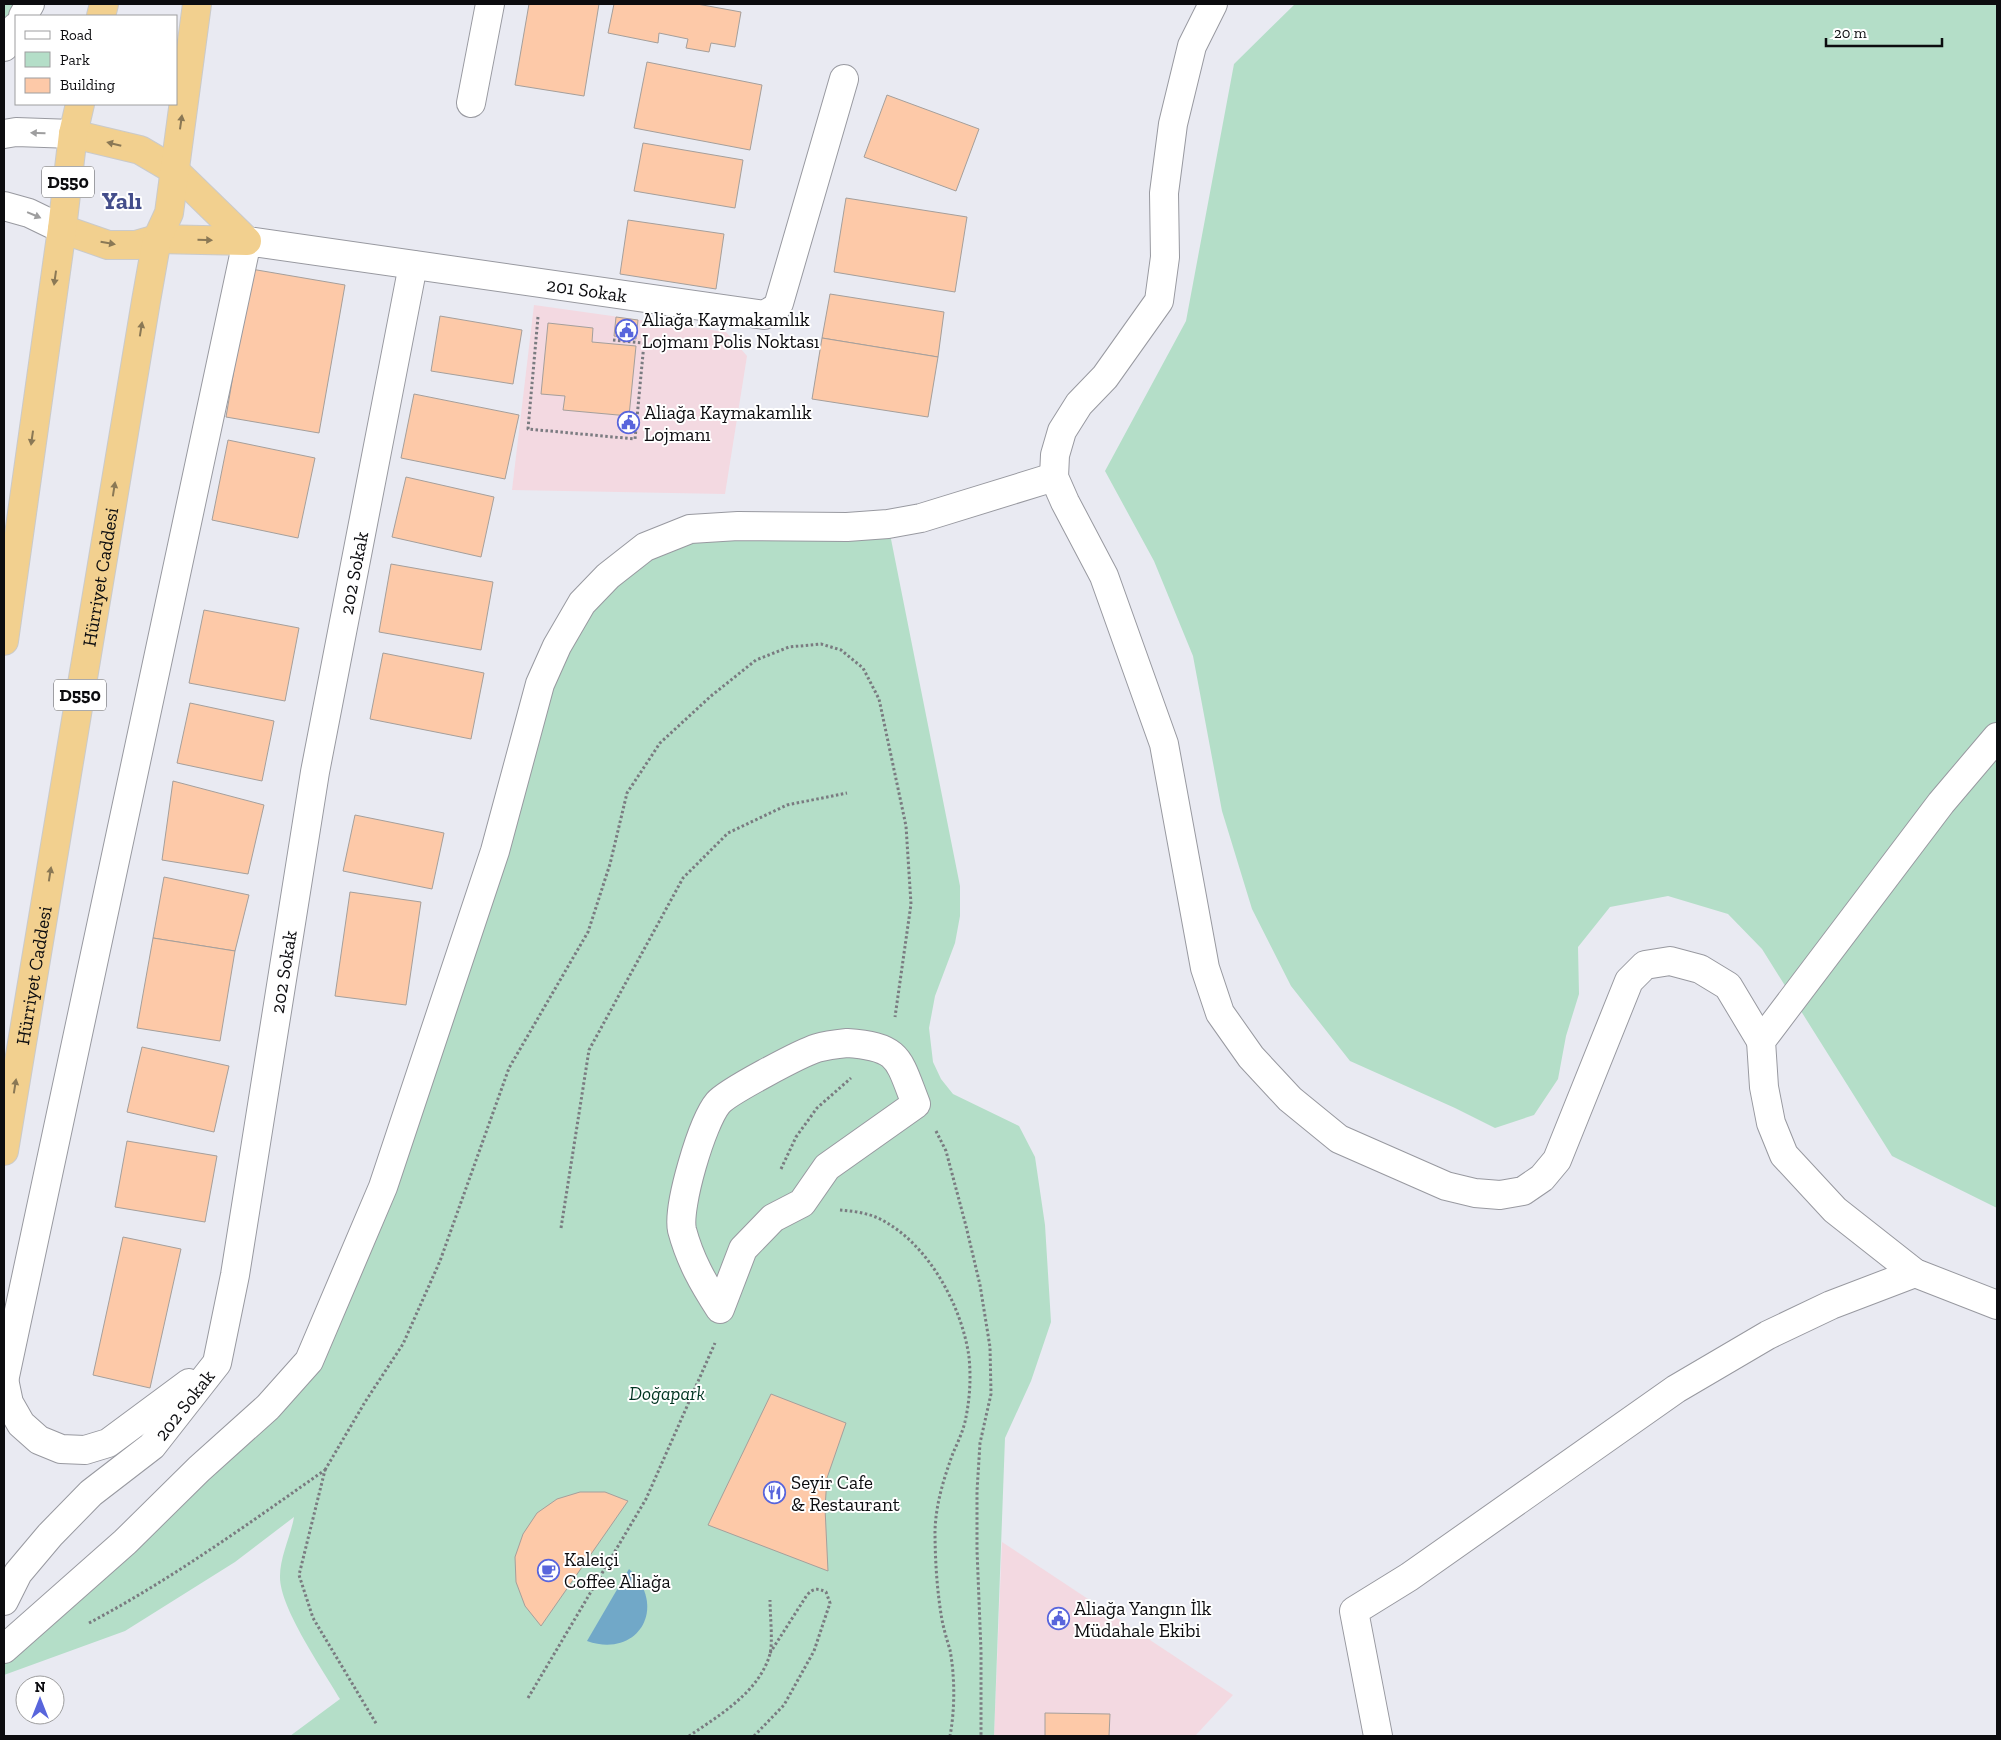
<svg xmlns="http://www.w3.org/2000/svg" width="2001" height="1740" viewBox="0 0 2001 1740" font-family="'Zilla Slab',serif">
<rect width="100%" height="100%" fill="#e9eaf2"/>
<g fill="#f3d9e1">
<polygon points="534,305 726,332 747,356 725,494 512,490"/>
<polygon points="1002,1542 1233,1695 1195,1736 994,1736"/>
</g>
<g fill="#b4dec8">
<polygon points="4,4 30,4 4,47"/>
<polygon points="1295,4 1997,4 1997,1208 1892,1156 1762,949 1728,914 1668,896 1610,907 1578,947 1579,994 1566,1036 1558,1079 1534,1115 1495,1128 1455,1108 1350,1061 1291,986 1252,909 1222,811 1193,656 1154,561 1105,471 1186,321 1234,64"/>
<path d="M888 524 960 886V916L955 943 935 996 929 1028 933 1062 941 1079 953 1094 1019 1126 1035 1157 1045 1225 1051 1322 1031 1381 1005 1438 994 1736H290L340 1699C323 1670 279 1607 280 1576 280 1557 291 1535 294 1517L235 1562 125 1631 4 1675V1649L309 1361 582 603 690 529Z"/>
</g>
<path fill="#71a8c8" d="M629 1569C669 1607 638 1659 587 1641Z"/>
<g fill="#fdc9a8" stroke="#a59f9b">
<polygon points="529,4 599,4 584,96 515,85"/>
<polygon points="614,4 697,4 741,12 735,47 711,43 709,52 686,48 688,39 659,33 658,43 608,33"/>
<polygon points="647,62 762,85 750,150 634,128"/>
<polygon points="887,95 979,129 956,191 864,157"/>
<polygon points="643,143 743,160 735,208 634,191"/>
<polygon points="846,198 967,217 955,292 834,272"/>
<polygon points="628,220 724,234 716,289 620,274"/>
<polygon points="251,269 345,285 319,433 226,417"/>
<polygon points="830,294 944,312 938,357 822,338"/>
<polygon points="440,316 522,330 513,384 431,371"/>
<polygon points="616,317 638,320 636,339 614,336"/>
<polygon points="548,323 593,328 592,342 636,346 629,416 563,410 565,396 541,394"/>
<polygon points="822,338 938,357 928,417 812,399"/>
<polygon points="414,394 519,415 505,479 401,458"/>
<polygon points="228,440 315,458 298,538 212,520"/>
<polygon points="406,477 494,497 481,557 392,537"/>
<polygon points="391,564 493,582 481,650 379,632"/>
<polygon points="204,610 299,628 285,701 189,683"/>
<polygon points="383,653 484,673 471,739 370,719"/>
<polygon points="190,703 274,721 262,781 177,763"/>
<polygon points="173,781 264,805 248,874 162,860"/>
<polygon points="355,815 444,833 432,889 343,871"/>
<polygon points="164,877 249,895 235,951 153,938"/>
<polygon points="350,892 421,902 406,1005 335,996"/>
<polygon points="153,938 235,951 220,1041 137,1028"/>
<polygon points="142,1047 229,1066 214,1132 127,1112"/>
<polygon points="127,1141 217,1156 205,1222 115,1207"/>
<polygon points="123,1237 181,1249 150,1388 93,1375"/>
<polygon points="771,1394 846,1423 827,1478 825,1508 828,1571 708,1525"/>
<polygon points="580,1492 605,1492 628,1501 541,1626 525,1606 516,1582 515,1557 523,1534 537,1513 557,1499"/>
<polygon points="1045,1713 1110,1714 1109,1736 1045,1736"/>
</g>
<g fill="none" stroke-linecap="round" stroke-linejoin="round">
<defs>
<g id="minor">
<polyline points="1213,4 1192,46 1173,124 1164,193 1165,257 1159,301 1105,377 1079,404 1062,431 1055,455 1054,477 1065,502 1104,576 1164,744 1205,968 1220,1013 1251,1057 1290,1099 1339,1139 1446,1186 1475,1193 1500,1195 1523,1191 1542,1178 1557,1160 1629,981 1645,965 1670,961 1700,969 1728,986 1761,1041"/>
<polyline points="23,16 30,4"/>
<polyline points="4,47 16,27"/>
<polyline points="471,103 490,4"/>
<polyline points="4,134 16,132 73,134"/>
<polyline points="4,206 29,213 62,229"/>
<polyline points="1997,737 1941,803 1761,1041 1764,1087 1771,1123 1784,1155 1835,1210 1915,1273 1997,1305"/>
<path d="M847 1043C900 1047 898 1058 916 1104L827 1167 802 1203 773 1218 743 1249 720 1309C703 1283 690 1260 682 1230 677 1207 702 1122 718 1103 727 1092 801 1053 817 1048 827 1045 837 1044 847 1043Z"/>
<polyline points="4,1379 9,1403 21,1424 39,1440 61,1449 85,1450 108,1443 189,1383"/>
<path id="s1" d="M4 1381 247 241 764 315 776 308 779 303 844 79"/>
<path id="s2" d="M4 1601 18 1573 50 1535 91 1493 152 1446 217 1363 235 1275 315 772 413 265"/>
<polyline points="4,1649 125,1542 199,1469 268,1407 309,1361 383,1187 495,851 540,684 557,646 582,603 608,576 645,547 690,529 738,526 847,527 888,524 921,518 1054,477"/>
<polyline points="1378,1736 1354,1611 1409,1577 1676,1389 1768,1335 1831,1305 1915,1273"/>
</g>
<g id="highway">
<polyline points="101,16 104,4"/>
<polyline points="62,229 108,245 136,245 157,239 247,241 174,170 140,150 73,134"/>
<polyline points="4,641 62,229 73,134 80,104"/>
<path id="s3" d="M4 1151 146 301 157 239 169 213 197 4"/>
</g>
</defs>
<use href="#minor" stroke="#9899a0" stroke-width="30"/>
<use href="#highway" stroke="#cacaca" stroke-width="30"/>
<g stroke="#7a7b80" stroke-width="3" stroke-dasharray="2.5 2.5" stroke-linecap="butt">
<polyline points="538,317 528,429 635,439 644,343 613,340"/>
<polyline points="936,1131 946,1151 966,1226 980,1285 990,1347 991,1394 980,1443 977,1491 977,1550 981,1651 981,1736"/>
<polyline points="781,1169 796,1137 817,1108 851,1078"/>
<path d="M840 1210C853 1211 868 1213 880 1219 928 1243 962 1306 969 1357 971 1377 970 1397 966 1417 964 1429 958 1442 953 1453 944 1478 936 1503 935 1530 935 1560 937 1591 942 1620 944 1630 947 1640 950 1650 955 1677 955 1709 950 1736"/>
<polyline points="561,1228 589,1050 683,878 728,833 787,805 847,793"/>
<polyline points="325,1470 365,1402 403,1344 440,1261 509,1068 588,932 610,864 627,793 660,743 711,696 756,660 789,647 821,644 841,650 863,668 879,699 906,826 911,904 895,1017"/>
<path d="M89 1623C172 1579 248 1524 325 1470L299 1575 313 1618 377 1725"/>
<polyline points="528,1698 646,1499 715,1343"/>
<path d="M689 1736C720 1715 759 1692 770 1654 773 1642 770 1614 770 1600"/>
<path d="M754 1736 784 1705 814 1651 830 1603 826 1592C818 1588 813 1588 807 1595L770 1653"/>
</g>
<use href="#minor" stroke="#fff" stroke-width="28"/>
<use href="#highway" stroke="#f2d08f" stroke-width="28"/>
</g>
<defs><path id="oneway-solid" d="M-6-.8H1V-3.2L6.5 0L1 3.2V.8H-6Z" transform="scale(1.25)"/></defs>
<g fill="#8a7855">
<use href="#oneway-solid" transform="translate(181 122) rotate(-82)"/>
<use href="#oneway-solid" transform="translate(114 144) rotate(-166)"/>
<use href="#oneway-solid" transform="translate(205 240) rotate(1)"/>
<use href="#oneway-solid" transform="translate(108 243) rotate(10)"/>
<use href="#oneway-solid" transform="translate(55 278) rotate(98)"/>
<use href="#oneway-solid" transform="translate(141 329) rotate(-81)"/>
<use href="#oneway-solid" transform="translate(32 438) rotate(98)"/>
<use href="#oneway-solid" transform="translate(114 489) rotate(-81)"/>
<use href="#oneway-solid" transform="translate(50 874) rotate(-81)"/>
<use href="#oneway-solid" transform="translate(15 1086) rotate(-81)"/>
</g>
<g fill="#9e9e9f">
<use href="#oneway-solid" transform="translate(38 133) rotate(-178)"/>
<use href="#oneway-solid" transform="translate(34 215) rotate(23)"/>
</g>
<defs>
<symbol id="civic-ring" viewBox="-11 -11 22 22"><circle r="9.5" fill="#fff" stroke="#5865dc" stroke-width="1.5"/><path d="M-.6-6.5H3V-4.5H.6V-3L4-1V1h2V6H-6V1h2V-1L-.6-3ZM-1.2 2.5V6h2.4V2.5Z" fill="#5865dc"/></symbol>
<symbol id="restaurant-ring" viewBox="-11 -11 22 22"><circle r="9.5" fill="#fff" stroke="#5865dc" stroke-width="1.5"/><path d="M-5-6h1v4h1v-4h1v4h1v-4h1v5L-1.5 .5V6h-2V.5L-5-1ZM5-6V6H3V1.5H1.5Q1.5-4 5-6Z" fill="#5865dc"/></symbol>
<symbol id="cafe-ring" viewBox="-11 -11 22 22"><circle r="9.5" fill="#fff" stroke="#5865dc" stroke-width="1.5"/><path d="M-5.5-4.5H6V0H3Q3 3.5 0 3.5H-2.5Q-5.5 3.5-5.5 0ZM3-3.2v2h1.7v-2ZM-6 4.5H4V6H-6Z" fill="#5865dc"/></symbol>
</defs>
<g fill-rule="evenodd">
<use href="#civic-ring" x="614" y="318" width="25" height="25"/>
<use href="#civic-ring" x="616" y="410" width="25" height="25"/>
<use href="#restaurant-ring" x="762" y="1480" width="25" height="25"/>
<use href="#cafe-ring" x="536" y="1558" width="25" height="25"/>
<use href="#civic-ring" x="1046" y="1606" width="25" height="25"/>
</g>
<g text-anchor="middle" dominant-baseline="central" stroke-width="4" stroke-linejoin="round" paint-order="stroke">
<g fill="#fff" stroke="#555557" stroke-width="1">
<rect x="42" y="166.5" width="52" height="31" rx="4"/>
<rect x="54" y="679.5" width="52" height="31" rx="4"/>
</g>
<g font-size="18" font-weight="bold" fill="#0c0c0f">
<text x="68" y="182">D550</text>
<text x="80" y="695">D550</text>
</g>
<g font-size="19" fill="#0c0c0f" stroke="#fff">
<text stroke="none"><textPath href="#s1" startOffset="1509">201 Sokak</textPath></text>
<text stroke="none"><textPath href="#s2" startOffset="1124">202 Sokak</textPath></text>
<text stroke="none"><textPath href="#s3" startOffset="582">Hürriyet Caddesi</textPath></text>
<text stroke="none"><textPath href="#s2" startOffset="719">202 Sokak</textPath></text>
<text stroke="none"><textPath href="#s3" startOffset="178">Hürriyet Caddesi</textPath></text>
<text stroke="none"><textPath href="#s2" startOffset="269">202 Sokak</textPath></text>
</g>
<g font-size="19" fill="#0c0c0f" stroke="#fff" text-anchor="start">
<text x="642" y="319">Aliağa Kaymakamlık<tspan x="642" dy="22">Lojmanı Polis Noktası</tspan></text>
<text x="644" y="412">Aliağa Kaymakamlık<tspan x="644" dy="22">Lojmanı</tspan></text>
<text x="791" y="1482">Seyir Cafe<tspan x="791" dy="22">&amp; Restaurant</tspan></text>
<text x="564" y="1559">Kaleiçi<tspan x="564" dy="22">Coffee Aliağa</tspan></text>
<text x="1074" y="1608">Aliağa Yangın İlk<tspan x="1074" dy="22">Müdahale Ekibi</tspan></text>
</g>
<g font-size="19" font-style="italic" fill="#003421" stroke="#fff">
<text x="667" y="1393">Doğapark</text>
</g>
<g font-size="24" font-weight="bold" fill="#434d8a" stroke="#fff">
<text x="122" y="200">Yalı</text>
</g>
</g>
<rect width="2001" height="1740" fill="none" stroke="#0c0c0f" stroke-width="10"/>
<rect x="15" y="15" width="162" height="90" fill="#ffffff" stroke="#9e9e9f"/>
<rect x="25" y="31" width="25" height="8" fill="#ffffff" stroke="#9e9e9f"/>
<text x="60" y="40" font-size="15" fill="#0c0c0f">Road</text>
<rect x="25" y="52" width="25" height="15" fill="#b4dec8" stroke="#9e9e9f"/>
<text x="60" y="65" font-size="15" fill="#0c0c0f">Park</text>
<rect x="25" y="78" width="25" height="15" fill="#fdc9a8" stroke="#9e9e9f"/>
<text x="60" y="90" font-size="15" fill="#0c0c0f">Building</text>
<g transform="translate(40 1700)"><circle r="24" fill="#ffffff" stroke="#9e9e9f"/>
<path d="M0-4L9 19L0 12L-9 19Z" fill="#5865dc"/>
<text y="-8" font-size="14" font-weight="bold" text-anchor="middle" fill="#0c0c0f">N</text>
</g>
<path d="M1826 38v8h116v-8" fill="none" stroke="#0c0c0f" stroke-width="2.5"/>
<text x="1834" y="38" font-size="15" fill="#0c0c0f" stroke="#ffffff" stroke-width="4" paint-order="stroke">20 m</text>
</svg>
